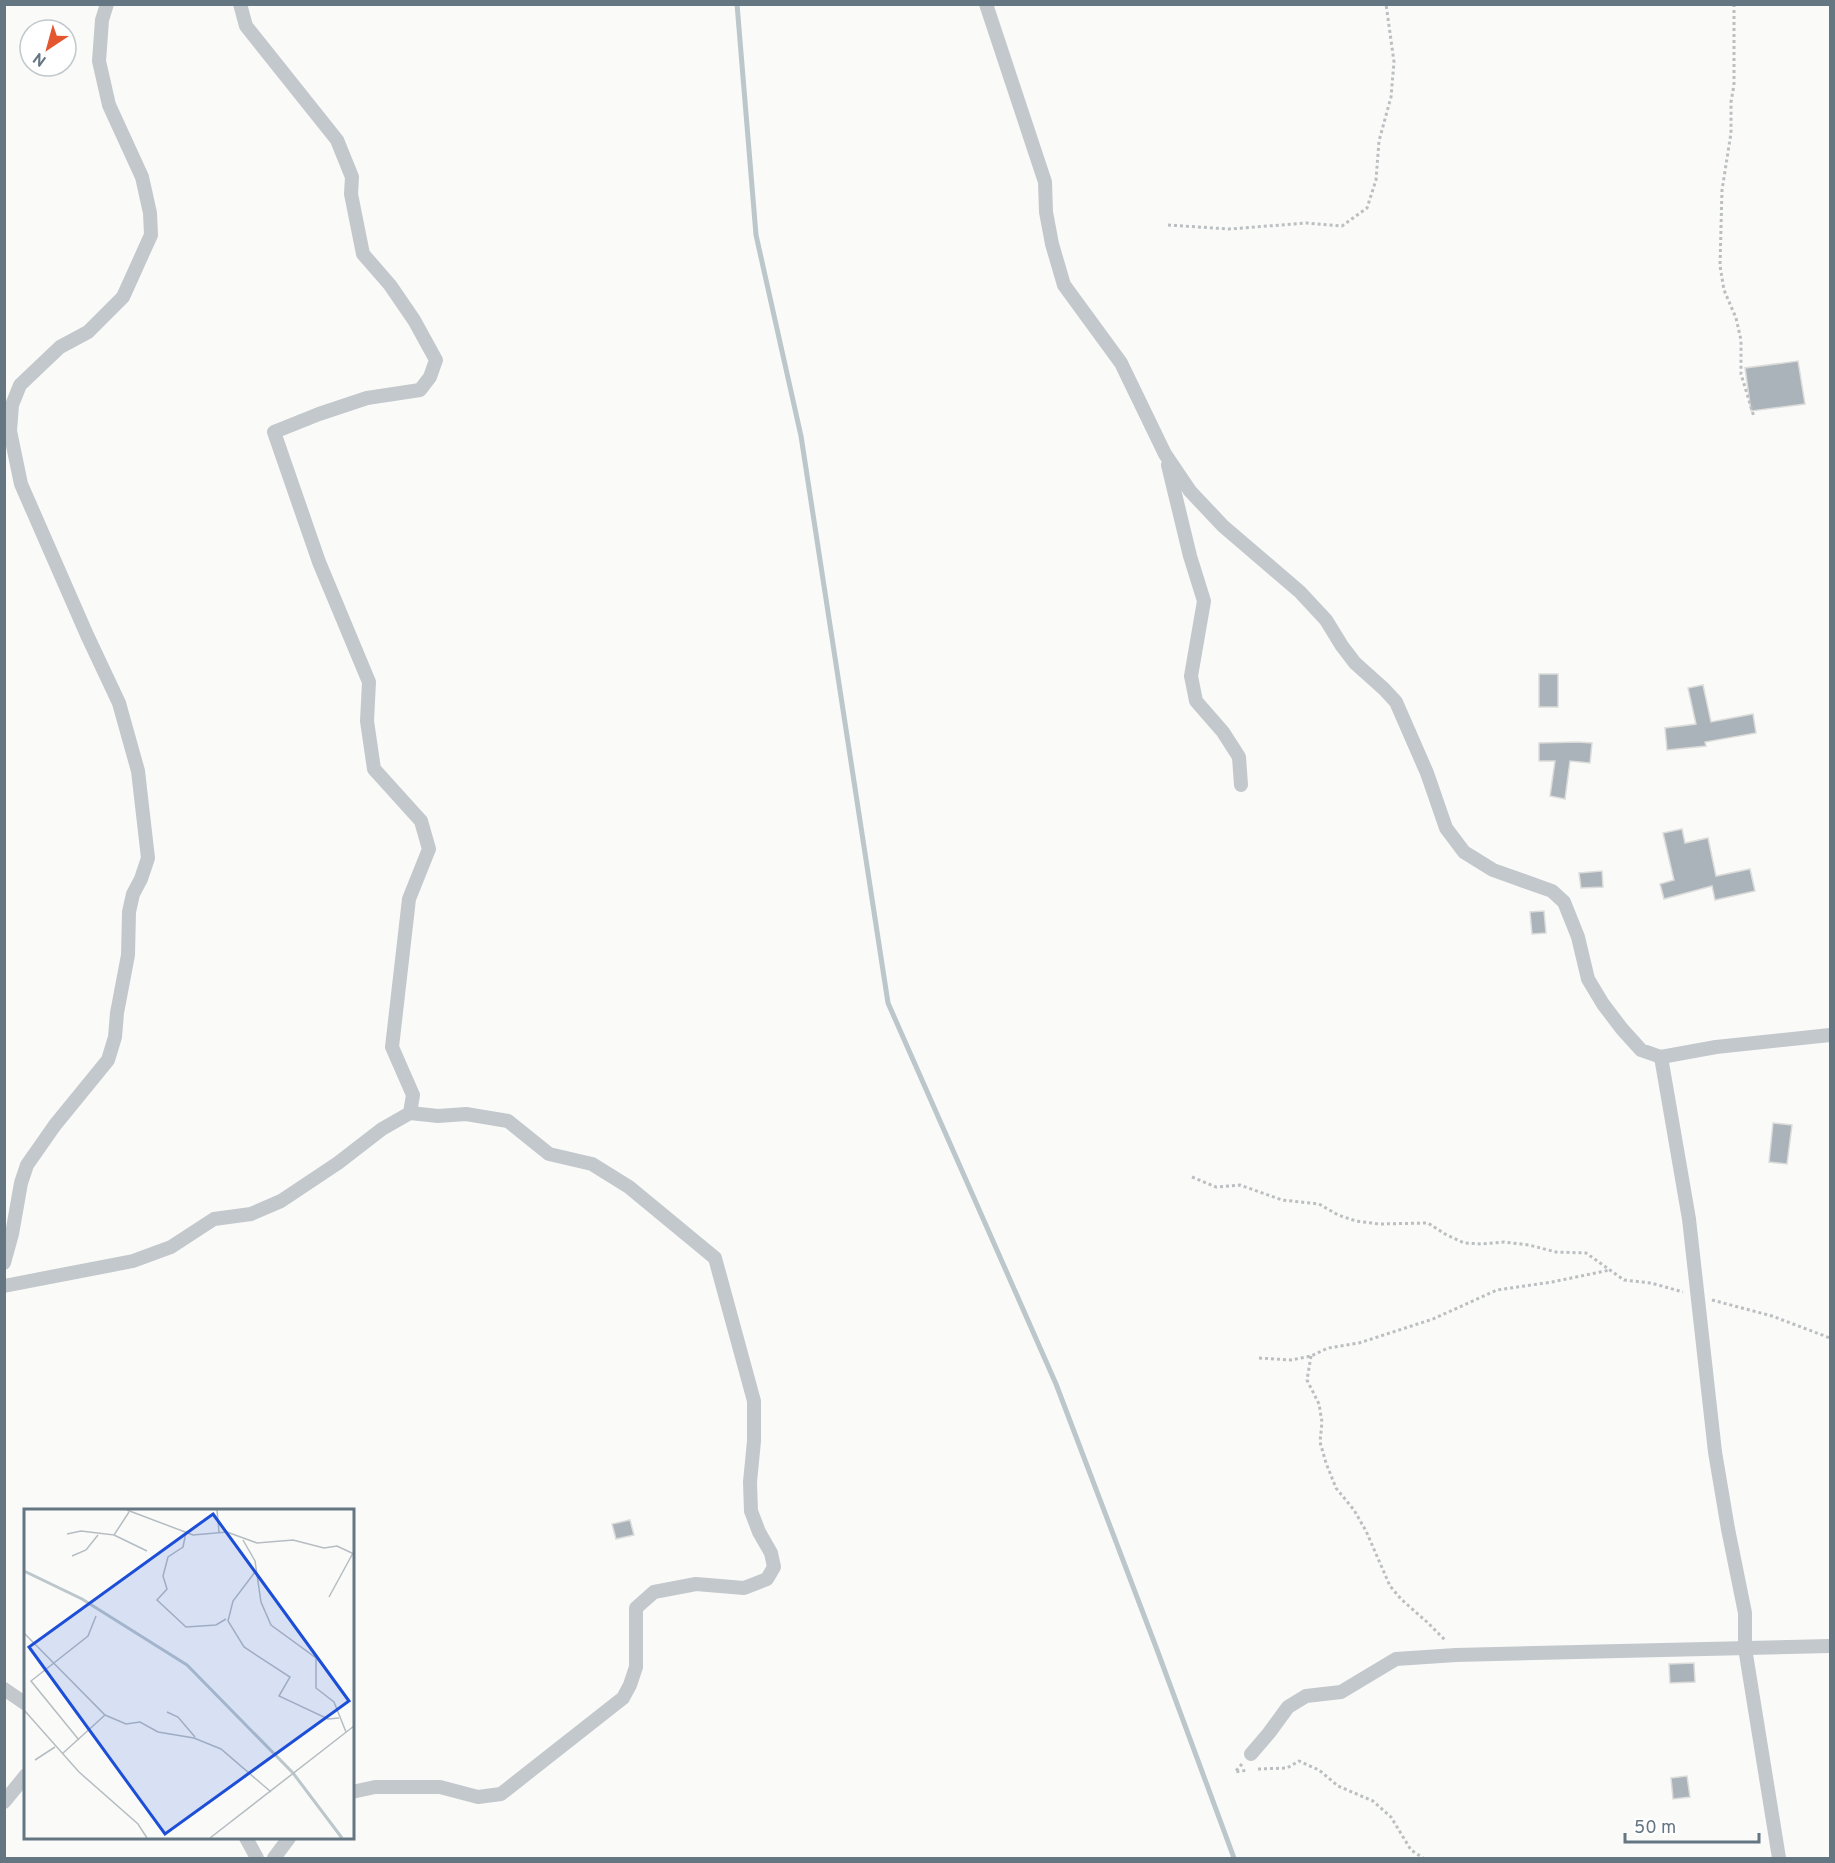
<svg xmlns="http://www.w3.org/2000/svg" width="1835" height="1863" viewBox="0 0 1835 1863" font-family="Overpass,sans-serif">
<rect width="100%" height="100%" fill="#fafaf8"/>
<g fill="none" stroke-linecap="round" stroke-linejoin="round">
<polyline stroke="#bbc7cb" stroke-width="5" points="737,4 756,235 801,436 888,1003 1056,1384 1156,1647 1234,1858"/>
</g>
<g fill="#aab3b9" stroke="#dcdcda" stroke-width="1.5">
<polygon points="1798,361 1805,404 1751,411 1745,368"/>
<rect x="1539" y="674" width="19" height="33"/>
<polygon points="1703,685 1711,722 1753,714 1756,733 1705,742 1706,746 1667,750 1665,728 1696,724 1688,688"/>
<polygon points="1577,742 1592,743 1590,763 1570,761 1565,799 1550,796 1555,761 1539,761 1539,743"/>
<polygon points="1682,829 1685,843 1708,838 1716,876 1750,869 1755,891 1715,900 1712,886 1664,899 1660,884 1674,880 1663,833"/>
<polygon points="1602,871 1603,887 1581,888 1579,873"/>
<polygon points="1544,911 1546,933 1532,934 1530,912"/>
<polygon points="1773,1123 1792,1125 1787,1164 1769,1162"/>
<polygon points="630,1520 634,1535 616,1539 612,1524"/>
<polygon points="1694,1663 1695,1682 1670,1683 1669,1664"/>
<polygon points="1687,1776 1690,1797 1673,1799 1671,1778"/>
</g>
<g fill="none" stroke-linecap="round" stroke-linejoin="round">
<g stroke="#bbbfc2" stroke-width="3" stroke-dasharray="3 3" stroke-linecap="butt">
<polyline points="1734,4 1734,85 1731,102 1731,133 1722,190 1720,266 1724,290 1736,318 1741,340 1741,374 1754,417"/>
<polyline points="1168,225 1229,229 1307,223 1342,226 1367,208 1376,180 1379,141 1391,97 1394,62 1386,4"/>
<polyline points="1192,1177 1216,1187 1240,1185 1282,1200 1319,1204 1338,1215 1356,1221 1379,1224 1428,1223 1445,1234 1464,1243 1482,1244 1504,1242 1529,1245 1556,1252 1586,1253 1624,1280 1651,1283 1683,1292"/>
<polyline points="1712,1300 1772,1316 1830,1338"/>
<polyline points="1311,1356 1307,1380 1319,1404 1322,1422 1320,1442 1326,1463 1336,1488 1354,1510 1366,1531 1390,1586 1401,1599 1427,1622 1445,1640"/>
<polyline points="1259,1358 1291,1360 1311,1356 1328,1348 1359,1343 1433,1319 1497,1290 1552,1282 1610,1270"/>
<polyline points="1242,1764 1235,1772 1248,1770"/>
<polyline points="1258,1769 1287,1768 1299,1761 1319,1770 1338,1786 1373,1801 1391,1817 1411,1850 1423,1858"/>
</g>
<g stroke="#c3c8cc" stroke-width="14">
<polyline points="986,4 1045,182 1046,212 1052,244 1064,285 1121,363 1165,454 1190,491 1223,526 1300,592 1326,620 1342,646 1355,663 1384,689 1396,702 1427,773 1446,828 1464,852 1493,870 1552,891 1564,902 1578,937 1588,979 1603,1004 1622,1029 1641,1050 1661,1057 1716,1047 1830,1035"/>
<polyline points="1168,465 1190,556 1204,601 1191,676 1196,701 1223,732 1239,757 1241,785"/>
<polyline points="1661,1057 1689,1219 1715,1452 1728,1529 1745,1613 1745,1648 1779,1858"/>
<polyline points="4,1263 12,1234 21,1183 27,1165 55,1125 108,1060 115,1037 117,1013 128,955 129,912 133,894 141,879 148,858 138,771 119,703 87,635 21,484 10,431 12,405 20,385 60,347 88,332 123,297 151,235 150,213 142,177 109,105 99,61 102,20 107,4"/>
<polyline points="4,1286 133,1261 171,1247 214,1219 251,1214 281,1201 338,1163 382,1129 410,1113 413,1095 392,1047 409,899 429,849 421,821 374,769 367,721 369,682 319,562 274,432 319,414 367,398 420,390 430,377 436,360 414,320 390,285 363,254 351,194 352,177 337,140 246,26 240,4"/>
<polyline points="4,1689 26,1704"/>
<polyline points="1251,1754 1269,1733 1288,1707 1306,1696 1341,1692 1396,1659 1456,1655 1830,1646"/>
<polyline points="352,1792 375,1787 440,1787 478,1797 501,1794 623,1698 630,1685 636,1667 636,1608 654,1592 696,1584 744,1588 767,1579 774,1567 771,1553 759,1532 751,1511 750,1482 754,1441 754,1401 715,1258 629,1187 592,1164 549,1154 508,1121 466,1114 438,1116 410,1113"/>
<polyline points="4,1802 26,1775"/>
<polyline points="246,1838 257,1858"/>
<polyline points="274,1858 289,1838"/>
</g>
</g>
<g transform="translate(24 1509)">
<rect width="330" height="330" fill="#fafaf8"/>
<path fill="none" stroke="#bbc7cb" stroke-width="3" d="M0 62 58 90 163 156 269 264 318 329"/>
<path fill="none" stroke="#b5bdc2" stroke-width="1.5" d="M103 1 169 26 203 23 233 34 269 31 300 39 313 37 330 45M193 1 195 23M162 23 159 38 144 48 139 67 143 80 133 91 162 118 192 116 202 110M43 25 57 22 90 26 105 3M90 26 123 42M219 31 231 52 237 93 247 116 292 149V179L310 193 322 223M48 47 62 41 74 26M231 63 209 92 204 112 220 138 266 168 255 187 304 210 315 209M305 88 329 44M0 124 81 206 102 215 116 213 134 223 170 229 197 240 247 283M0 201 55 263 114 315 123 329M143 203 154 208 171 228M55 231 7 172 64 127 72 107M38 245 81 206M11 251 31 238M186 329 330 217"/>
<path fill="#1d4ed8" fill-opacity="0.15" stroke="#1d4ed8" stroke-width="3" d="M189 5 325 192 141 325 5 138Z"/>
<rect width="330" height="330" fill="none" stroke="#657683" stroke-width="3"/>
</g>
<rect width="1835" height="1863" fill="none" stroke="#657683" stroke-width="12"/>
<g transform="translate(48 48) rotate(216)"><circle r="28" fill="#ffffff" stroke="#c1c8cd" stroke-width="1.5"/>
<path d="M0-4.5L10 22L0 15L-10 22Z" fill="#e4572e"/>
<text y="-9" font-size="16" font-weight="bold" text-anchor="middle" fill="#657683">N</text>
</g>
<path d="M1625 1833v9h134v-9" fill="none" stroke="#657683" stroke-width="3"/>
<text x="1634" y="1833" font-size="18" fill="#657683" stroke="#ffffff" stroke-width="4.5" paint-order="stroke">50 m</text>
</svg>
